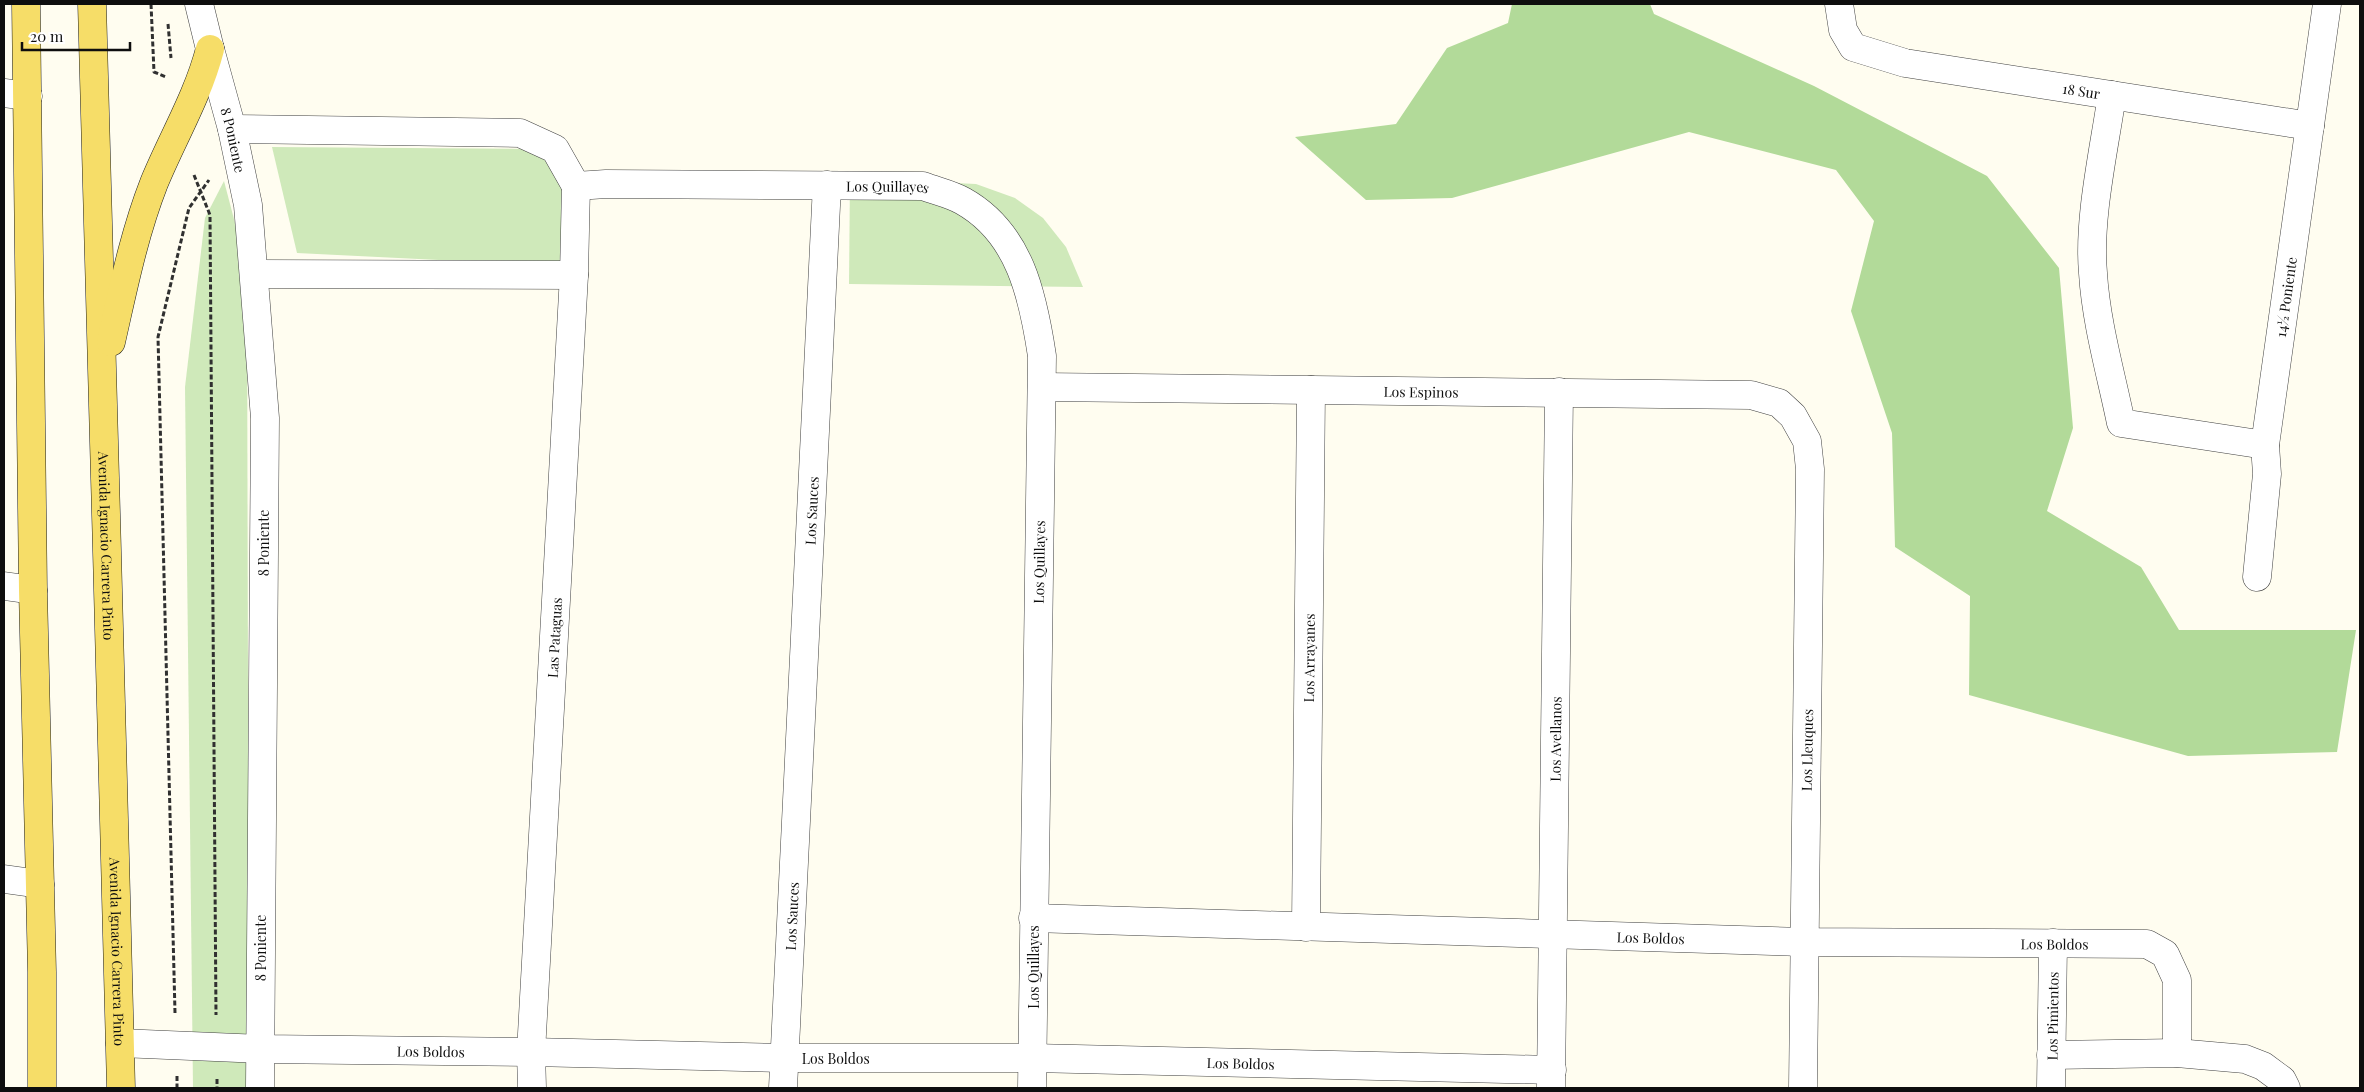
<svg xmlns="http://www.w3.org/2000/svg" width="2364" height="1092" viewBox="0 0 2364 1092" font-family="'Playfair Display',serif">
<rect width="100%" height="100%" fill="#fffdf0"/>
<g fill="#cfe9ba">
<polygon points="272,147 530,149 554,161 566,201 559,266 297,253"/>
<polygon points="850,178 976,184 1015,198 1043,218 1066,247 1083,287 849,284"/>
<polygon points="224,181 235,223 247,288 249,1088 193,1088 185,387 205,218"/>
</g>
<polygon fill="#b2da99" points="1512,4 1650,4 1654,14 1814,86 1987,176 2059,268 2073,428 2047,511 2141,567 2179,630 2356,630 2337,752 2188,756 1969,695 1970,596 1895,547 1892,433 1851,311 1874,221 1836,170 1689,132 1452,198 1366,200 1295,137 1396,124 1447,48 1508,23"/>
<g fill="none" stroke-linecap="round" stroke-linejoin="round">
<defs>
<g id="minor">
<path id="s1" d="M1839 4 1843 30 1853 47 1905 63 2310 126"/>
<path id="s2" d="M210 49 232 129 248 205 265 418 260 1088"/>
<polyline points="4,93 28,96"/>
<path d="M2112 95C2104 150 2088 219 2093 273 2096 323 2111 374 2121 423L2265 445"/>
<polyline points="232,129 520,133 555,149 576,186"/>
<path id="s3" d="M576 186 606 184 923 186C936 191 951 194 963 201 1020 233 1033 296 1042 356L1032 1088"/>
<polyline points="255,274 574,275"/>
<path id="s4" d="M1042 387 1751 395 1779 403 1793 416 1807 441 1810 469 1803 1088"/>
<polyline points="2257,577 2267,474 2265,445 2327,4"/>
<polyline points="4,586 33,590"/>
<polyline points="4,879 40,884"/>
<path id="s5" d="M1033 918 1805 942 2147 944 2165 954 2177 980V1053"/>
<path id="s6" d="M1306 927 1311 390"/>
<path id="s7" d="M120 1043 261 1049 531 1052 784 1058H1032L1552 1070"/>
<polyline points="2051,1055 2177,1053 2245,1059 2263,1066 2282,1080 2286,1088"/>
<path id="s8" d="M1551 1087 1559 392"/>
<path id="s9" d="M532 1088 531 1052 574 275 576 186"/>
<path id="s10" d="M783 1088 827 185"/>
<path id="s11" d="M2051 1088 2053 943"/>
</g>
<polyline id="tertiary" points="199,4 210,49"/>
<g id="primary">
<polyline points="26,4 33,590 42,972 42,1088"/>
<path id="s12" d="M92 4C101 365 113 727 121 1088"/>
<path d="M111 342C123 289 134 234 154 183 172 139 198 96 210 49"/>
</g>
</defs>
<use href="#minor" stroke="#414141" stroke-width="29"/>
<use href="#tertiary" stroke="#414141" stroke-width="29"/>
<use href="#primary" stroke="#1f1f1f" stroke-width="29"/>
<g stroke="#303030" stroke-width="3" stroke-dasharray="5 2.5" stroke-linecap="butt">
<polyline points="151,4 154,72 166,77"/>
<polyline points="168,24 171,58"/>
<polyline points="194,175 210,215 216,1015"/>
<polyline points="175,1013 158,337 189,208 209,180"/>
<polyline points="177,1076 177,1088"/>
<polyline points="217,1079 217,1088"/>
</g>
<use href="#minor" stroke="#fff" stroke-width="28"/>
<use href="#tertiary" stroke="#fff" stroke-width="28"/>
<use href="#primary" stroke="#f6dd68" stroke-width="28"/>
</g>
<g text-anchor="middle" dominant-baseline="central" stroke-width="5" stroke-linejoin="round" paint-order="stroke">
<g font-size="14" fill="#0e0e0e" stroke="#fff">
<text stroke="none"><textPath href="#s1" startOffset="279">18 Sur</textPath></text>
<text stroke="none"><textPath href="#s2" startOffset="94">8 Poniente</textPath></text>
<text stroke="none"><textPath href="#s3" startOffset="312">Los Quillayes</textPath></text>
<text transform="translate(2286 297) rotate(-82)">14½ Poniente</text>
<text stroke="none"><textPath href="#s4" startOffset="379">Los Espinos</textPath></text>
<text stroke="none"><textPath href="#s10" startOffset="578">Los Sauces</textPath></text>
<text transform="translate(263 543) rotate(-90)">8 Poniente</text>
<text stroke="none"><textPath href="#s12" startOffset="542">Avenida Ignacio Carrera Pinto</textPath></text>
<text transform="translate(1039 562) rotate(-89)">Los Quillayes</text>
<text stroke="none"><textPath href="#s9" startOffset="451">Las Pataguas</textPath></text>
<text stroke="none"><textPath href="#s6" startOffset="269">Los Arrayanes</textPath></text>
<text stroke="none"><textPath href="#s8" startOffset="348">Los Avellanos</textPath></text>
<text transform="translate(1807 750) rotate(-89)">Los Lleuques</text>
<text stroke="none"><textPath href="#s10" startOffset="172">Los Sauces</textPath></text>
<text stroke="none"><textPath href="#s5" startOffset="618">Los Boldos</textPath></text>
<text stroke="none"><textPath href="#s5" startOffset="1022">Los Boldos</textPath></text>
<text transform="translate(260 948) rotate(-90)">8 Poniente</text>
<text stroke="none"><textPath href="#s12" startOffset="948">Avenida Ignacio Carrera Pinto</textPath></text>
<text transform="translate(1033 967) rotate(-90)">Los Quillayes</text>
<text stroke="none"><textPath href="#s11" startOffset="72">Los Pimientos</textPath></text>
<text stroke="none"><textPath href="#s7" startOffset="311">Los Boldos</textPath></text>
<text stroke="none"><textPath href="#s7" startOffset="716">Los Boldos</textPath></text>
<text stroke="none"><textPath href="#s7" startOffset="1121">Los Boldos</textPath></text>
</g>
</g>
<rect width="2364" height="1092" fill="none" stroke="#0e0e0e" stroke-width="10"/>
<path d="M22 42v8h108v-8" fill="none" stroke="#0e0e0e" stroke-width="2.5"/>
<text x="30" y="42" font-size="15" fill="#0e0e0e" stroke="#ffffff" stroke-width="4" paint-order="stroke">20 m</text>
</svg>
